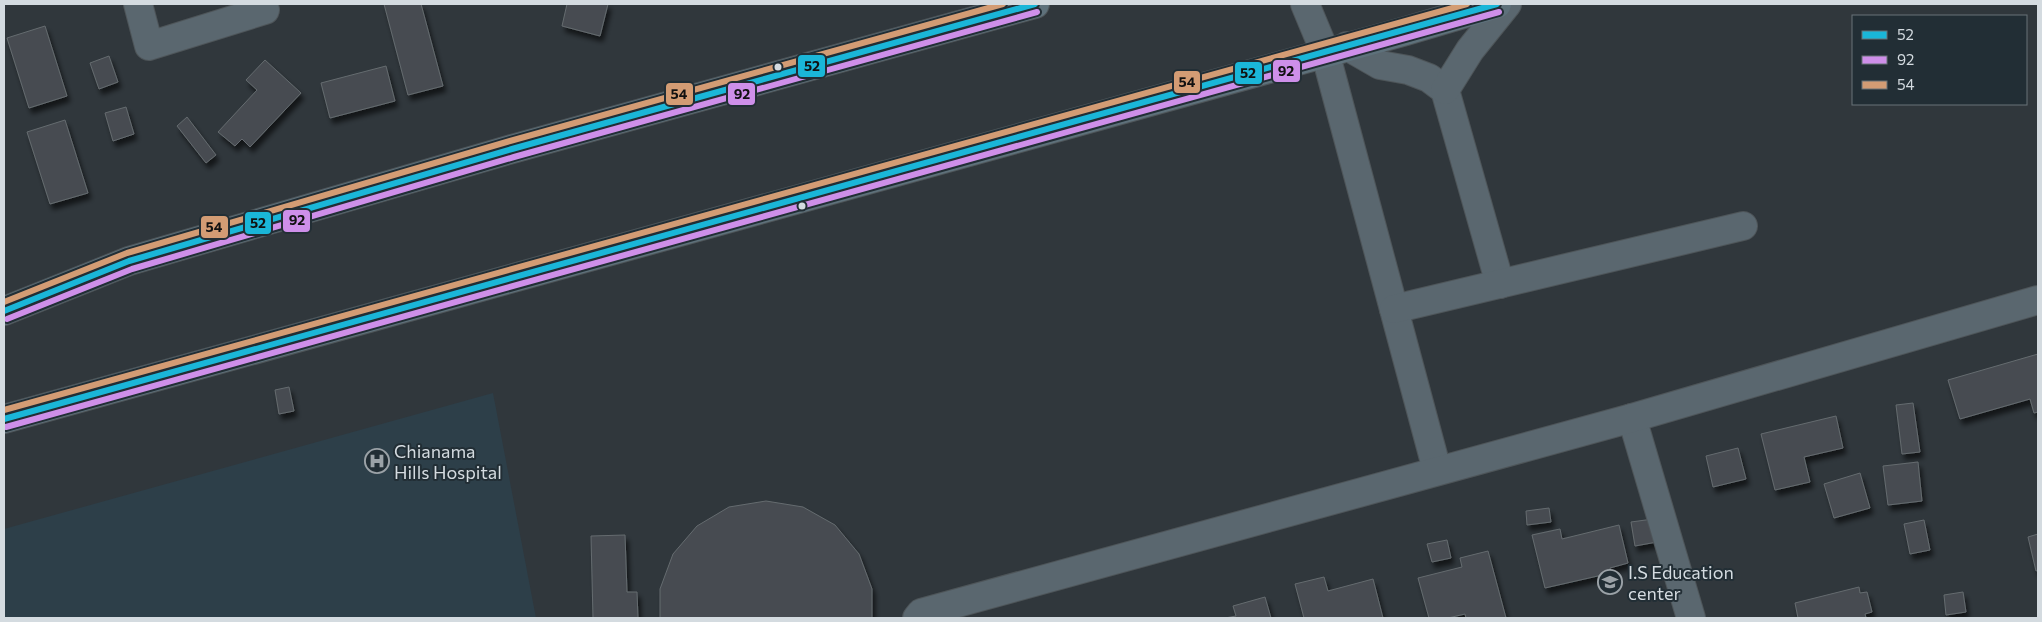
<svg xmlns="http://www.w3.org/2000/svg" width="2042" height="622" viewBox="0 0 2042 622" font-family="Commissioner,sans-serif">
<defs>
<filter id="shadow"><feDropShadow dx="3" dy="5.5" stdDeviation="2.5" flood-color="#0009"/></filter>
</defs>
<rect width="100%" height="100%" fill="#30373c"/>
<polygon fill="#2d3f49" points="493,393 536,618 4,618 4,529"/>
<g fill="#464c51" stroke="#656b6f" filter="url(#shadow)">
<polygon points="384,4 421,4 443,86 408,95"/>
<polygon points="567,4 608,4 600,36 562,26"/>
<polygon points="45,26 67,96 29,108 7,38"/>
<polygon points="109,56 118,82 99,89 90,63"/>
<polygon points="265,60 301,93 250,147 242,139 235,146 218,132 257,90 246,80"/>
<polygon points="386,66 395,101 330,118 321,83"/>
<polygon points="126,107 134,134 113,141 105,113"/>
<polygon points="187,117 216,155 206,163 177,126"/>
<polygon points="65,120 88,193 50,204 27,132"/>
<polygon points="2038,354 2038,412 2034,413 2030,399 1960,419 1948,380"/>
<polygon points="289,387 294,411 279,414 275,390"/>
<polygon points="1913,403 1920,452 1902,454 1896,405"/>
<polygon points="1836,416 1843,448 1804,457 1810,482 1775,490 1761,434"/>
<polygon points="1738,448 1746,479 1713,487 1706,456"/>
<polygon points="1918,462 1922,501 1888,505 1883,466"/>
<polygon points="1860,473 1870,508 1834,518 1824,484"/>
<polygon points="766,501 803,507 835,525 859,554 872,589 872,618 660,618 660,589 673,554 697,526 729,507"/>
<polygon points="1549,508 1551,522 1527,525 1526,511"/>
<polygon points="1653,519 1657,542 1635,546 1631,522"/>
<polygon points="1924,520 1930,550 1910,554 1904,524"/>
<polygon points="1619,525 1628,563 1610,568 1611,573 1545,588 1532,535 1560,529 1562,539"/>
<polygon points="2038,534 2038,570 2036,571 2028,537"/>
<polygon points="625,535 627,592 637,592 638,618 593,618 591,536"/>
<polygon points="1447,540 1451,558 1432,562 1427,544"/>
<polygon points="1488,551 1506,618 1466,618 1465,614 1448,618 1429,618 1418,578 1462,567 1460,558"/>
<polygon points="1324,577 1328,591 1373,579 1383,618 1304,618 1295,584"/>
<polygon points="1859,587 1860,593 1867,592 1872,612 1865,614 1866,618 1798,618 1795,603"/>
<polygon points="1963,592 1966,612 1946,615 1944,595"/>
<polygon points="1265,597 1271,618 1225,618 1236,616 1233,606"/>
</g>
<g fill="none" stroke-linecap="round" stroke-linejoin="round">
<defs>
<g id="minor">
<polyline points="138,4 149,46 265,10"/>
<polyline points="1305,4 1325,52 1437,470"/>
<polyline points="1347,46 1380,65 1408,70 1429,78 1445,90 1500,284"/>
<polyline points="1445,90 1470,50 1507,4"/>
<polyline points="1394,309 1743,226"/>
<polyline points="1632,418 1691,618"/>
<polyline points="917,618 921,613 1632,418 2038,300"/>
</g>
<g id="major">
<polyline points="4,311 129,261 512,149 1035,4"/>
<polyline points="4,419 1406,31 1497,4"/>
</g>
</defs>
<use href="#minor" stroke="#4e5559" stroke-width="30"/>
<use href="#major" stroke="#4e5559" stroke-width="30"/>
<use href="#minor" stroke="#5a676f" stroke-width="28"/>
<use href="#major" stroke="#5e717b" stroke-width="28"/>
<defs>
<g id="bus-1">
<polyline points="4,311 129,261 512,149 1035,4"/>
<polyline points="4,419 1497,4"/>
</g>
<g id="bus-2">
<polyline points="7,319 132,269 514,157 1037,12"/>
<polyline points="6,427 1499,12"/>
</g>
<g id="bus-3">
<polyline points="4,302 127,253 510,141 1003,4"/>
<polyline points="4,410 1467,4"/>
</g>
</defs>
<use href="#bus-1" stroke="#222e35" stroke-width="10"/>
<use href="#bus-2" stroke="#222e35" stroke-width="10"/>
<use href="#bus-3" stroke="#222e35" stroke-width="10"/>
<use href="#bus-1" stroke="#1ab6d8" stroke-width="6"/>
<use href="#bus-2" stroke="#ce8fe9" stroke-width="6"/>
<use href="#bus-3" stroke="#d39c74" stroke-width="6"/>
</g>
<defs>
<symbol id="hospital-ring" viewBox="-11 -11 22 22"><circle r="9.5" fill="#222e35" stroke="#9ba2a7" stroke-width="1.5"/><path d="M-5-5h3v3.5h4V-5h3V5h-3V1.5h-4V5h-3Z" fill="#9ba2a7"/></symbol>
<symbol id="school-ring" viewBox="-11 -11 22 22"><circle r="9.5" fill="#222e35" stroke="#9ba2a7" stroke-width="1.5"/><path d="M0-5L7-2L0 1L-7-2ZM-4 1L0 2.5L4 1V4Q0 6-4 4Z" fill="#9ba2a7"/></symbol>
</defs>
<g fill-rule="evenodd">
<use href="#hospital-ring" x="363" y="447" width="28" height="28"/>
<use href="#school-ring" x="1596" y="568" width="28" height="28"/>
</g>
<g fill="#d4dbe0" stroke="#222e35" stroke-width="2">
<circle cx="778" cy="67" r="4.5"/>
<circle cx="802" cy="206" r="4.5"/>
</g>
<g text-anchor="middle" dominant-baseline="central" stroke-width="4" stroke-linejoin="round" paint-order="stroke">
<g font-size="18" fill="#d4dbe0" stroke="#222e35" text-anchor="start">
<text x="394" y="451">Chianama<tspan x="394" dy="21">Hills Hospital</tspan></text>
<text x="1628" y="572">I.S Education<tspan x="1628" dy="21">center</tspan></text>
</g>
</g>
<g stroke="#222e35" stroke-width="2">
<rect x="797" y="54" width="29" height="24" rx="5" fill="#1ab6d8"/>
<rect x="1272" y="59" width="29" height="24" rx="5" fill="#ce8fe9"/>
<rect x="1234" y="61" width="29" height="24" rx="5" fill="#1ab6d8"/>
<rect x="1173" y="70" width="28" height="24" rx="5" fill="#d39c74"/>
<rect x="727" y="82" width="29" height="24" rx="5" fill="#ce8fe9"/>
<rect x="665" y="82" width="29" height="24" rx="5" fill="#d39c74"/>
<rect x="282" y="209" width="29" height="24" rx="5" fill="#ce8fe9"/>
<rect x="244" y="211" width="28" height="24" rx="5" fill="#1ab6d8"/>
<rect x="200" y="215" width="29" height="24" rx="5" fill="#d39c74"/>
</g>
<g font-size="14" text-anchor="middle" font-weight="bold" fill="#111">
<text x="812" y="71">52</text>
<text x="1286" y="76">92</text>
<text x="1248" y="78">52</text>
<text x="1187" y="87">54</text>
<text x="742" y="99">92</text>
<text x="679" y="99">54</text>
<text x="297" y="225">92</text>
<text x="258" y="228">52</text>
<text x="214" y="232">54</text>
</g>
<rect width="2042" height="622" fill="none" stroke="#d4dbe0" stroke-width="10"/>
<rect x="1852" y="15" width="175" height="90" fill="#222e35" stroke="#697379"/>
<rect x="1862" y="31" width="25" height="8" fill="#1ab6d8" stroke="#697379"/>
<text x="1897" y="40" font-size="15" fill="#d4dbe0">52</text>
<rect x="1862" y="56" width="25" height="8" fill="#ce8fe9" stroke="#697379"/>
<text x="1897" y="65" font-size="15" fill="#d4dbe0">92</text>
<rect x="1862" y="81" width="25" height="8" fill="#d39c74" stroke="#697379"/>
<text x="1897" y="90" font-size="15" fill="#d4dbe0">54</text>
</svg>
